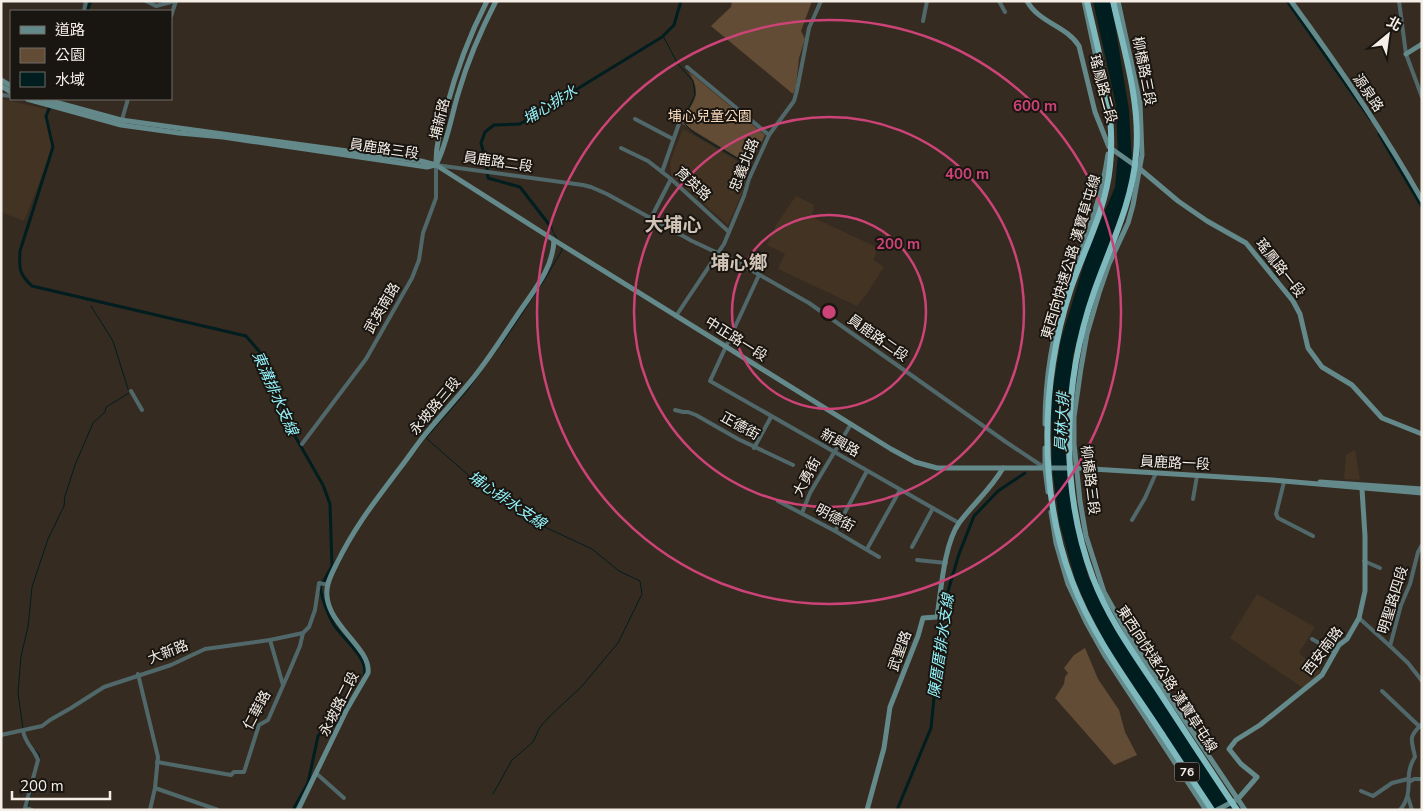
<svg xmlns="http://www.w3.org/2000/svg" width="1423" height="811" viewBox="0 0 1423 811" font-family="'Nunito Sans','Noto Sans TC',sans-serif">
<rect width="100%" height="100%" fill="#362b20"/>
<g fill="#433323">
<polygon points="1,99 46,109 53,138 48,161 24,221 1,212"/>
<polygon points="683,129 749,168 744,188 728,225 671,175 670,162"/>
<polygon points="796,196 814,205 812,217 878,248 873,260 884,267 866,295 857,306 778,269 785,254 767,245 776,225"/>
<polygon points="1355,450 1360,480 1344,479 1346,455"/>
<polygon points="1257,594 1315,627 1299,653 1321,672 1303,688 1230,638"/>
</g>
<g fill="#634c35">
<polygon points="732,1 812,1 801,31 805,39 799,58 796,87 793,94 711,26 731,7"/>
<path d="M688 71 765 135 750 165 681 123C693 101 704 95 688 71Z"/>
<polygon points="1085,648 1098,679 1119,710 1125,732 1137,755 1114,765 1055,698 1064,684 1065,677 1068,673 1064,668 1074,655"/>
</g>
<polygon fill="#001d1f" points="1093,1 1111,1 1129,110 1132,164 1128,194 1092,290 1073,355 1065,451 1076,532 1088,576 1113,625 1234,810 1215,810 1106,644 1087,607 1075,579 1059,521 1052,466 1051,400 1061,340 1087,254 1115,187 1118,155 1116,105"/>
<g fill="none" stroke-linecap="round" stroke-linejoin="round">
<g stroke="#001d1f" stroke-width="1">
<polyline points="663,36 678,64 693,81 695,95 684,117 685,124 694,133 750,166"/>
<polyline points="551,227 557,239"/>
<polyline points="87,299 88,301"/>
<polyline points="91,306 113,341 128,389"/>
<polyline points="501,345 545,279 562,250 561,247"/>
<polyline points="493,355 498,348"/>
<polyline points="482,370 467,391 426,438 474,480 532,521 592,549 619,571 640,581 642,594 618,643 582,686 549,717 540,727 533,742 512,760 493,794"/>
<polyline points="23,729 18,693 21,656 28,627 32,587 48,539 64,506 65,496 75,465 93,423 105,412 106,407 129,393"/>
<polyline points="34,749 40,755 39,758"/>
<polyline points="28,807 33,784"/>
</g>
<g stroke="#001d1f" stroke-width="3">
<polyline points="1287,1 1371,120"/>
<polyline points="87,11 91,1"/>
<path d="M53 99 46 116 53 147 20 251C19 269 19 274 32 286L246 336 259 351 296 438 323 485 330 504 332 566 320 588C323 602 327 613 334 625 342 638 370 659 364 676"/>
<polyline points="1379,134 1422,207"/>
<polyline points="551,227 520,187 488,178 486,161 481,143 485,132 494,125 520,124 662,37 674,25 681,1"/>
<polyline points="293,810 308,783 318,736 325,728 335,724 349,701"/>
<polyline points="897,810 931,728 943,608 959,554 974,516 998,491 1025,473"/>
</g>
<g stroke="#51686a" stroke-width="4">
<polyline points="146,1 156,6 175,1"/>
<polyline points="999,1 1005,12"/>
<polyline points="1399,1 1406,54 1422,97"/>
<polyline points="84,11 86,1"/>
<polyline points="171,16 176,1"/>
<polyline points="923,21 927,1"/>
<polyline points="687,67 769,135"/>
<polyline points="1,95 11,96"/>
<polyline points="635,119 673,139"/>
<polyline points="121,123 128,99"/>
<polyline points="621,148 648,161 671,179 729,232"/>
<polyline points="662,172 681,118"/>
<polyline points="651,218 671,179"/>
<polyline points="759,275 710,381 959,523"/>
<polyline points="676,316 724,244 744,196 749,179 769,135 794,101 797,90 809,28 821,1"/>
<polyline points="131,391 142,410"/>
<polyline points="675,410 683,412 688,412 696,415 738,439 793,465"/>
<polyline points="302,444 366,359 412,278 419,260 423,233 436,198 436,165 583,185 591,187 607,194 692,241 737,262 809,303 1006,442 1045,468"/>
<polyline points="754,448 771,417"/>
<polyline points="1284,482 1276,514 1278,518 1313,536"/>
<polyline points="1193,499 1197,476"/>
<polyline points="778,501 835,531 879,557"/>
<polyline points="802,513 810,493 851,424"/>
<polyline points="1132,520 1145,498 1156,473"/>
<polyline points="835,531 867,471"/>
<polyline points="1422,545 1418,552 1410,584 1401,605 1390,646 1408,663 1422,681"/>
<polyline points="912,547 933,508"/>
<polyline points="867,549 900,490"/>
<polyline points="917,560 946,563"/>
<polyline points="1364,561 1380,568"/>
<polyline points="1359,618 1390,646"/>
<polyline points="1312,639 1335,652"/>
<polyline points="270,640 283,685"/>
<polyline points="138,674 158,757 155,788 150,810"/>
<polyline points="1382,691 1420,727"/>
<path d="M23 731C25 743 34 749 38 760L25 808 32 810"/>
<polyline points="1,735 42,726 50,720 71,708 104,687 171,665 205,649 270,640 303,633 309,627 315,610 319,583 328,585"/>
<polyline points="157,762 231,775 234,772 244,772 259,725 268,720 289,672 300,646 303,633"/>
<polyline points="317,774 344,798"/>
<polyline points="1409,782 1414,779 1422,779"/>
<polyline points="155,788 218,810"/>
<polyline points="1361,791 1373,796 1392,783 1408,779"/>
<polyline points="1408,797 1412,810"/>
<path d="M1400 810C1416 790 1402 777 1415 757 1412 740 1407 738 1422 724"/>
</g>
<g stroke="#64898b" stroke-width="5">
<path d="M1027 1C1039 23 1067 26 1079 46L1095 112 1109 147 1140 169 1178 201 1207 221 1246 243 1293 301 1300 314 1308 348 1322 367 1352 385 1382 418 1422 434"/>
<polyline points="1084,1 1103,90 1106,111"/>
<polyline points="1118,1 1140,103 1142,155 1133,205 1128,223 1109,264 1099,293 1087,334 1081,368 1074,417 1074,444 1080,501 1086,536 1104,592 1131,640 1245,810"/>
<path d="M1291 1C1338 65 1383 131 1422 200"/>
<polyline points="1406,54 1422,44"/>
<polyline points="1,80 11,86"/>
<polyline points="1,86 11,92"/>
<polyline points="27,99 121,125 179,133 223,137 427,167 435,165"/>
<polyline points="44,99 121,120 421,161 436,165 554,240 891,449 915,462 937,468 1076,468 1272,480 1422,493"/>
<path d="M436 162C436 143 441 127 446 109 456 71 469 36 487 1"/>
<path d="M436 165C448 142 451 116 459 91 468 60 481 30 496 1"/>
<path d="M1073 273C1088 233 1102 196 1108 154"/>
<path d="M1045 424C1045 379 1053 331 1068 288"/>
<polyline points="1045,448 1045,468 1048,492"/>
<polyline points="1320,482 1422,489"/>
<polyline points="1051,512 1056,543 1068,584 1086,622 1105,656 1206,810"/>
<path d="M298 810 347 709 368 673C372 646 318 621 328 584 330 576 334 569 337 563 355 526 376 500 400 468 408 458 415 447 423 437 439 417 458 397 474 377 491 356 505 333 520 311 535 289 553 268 554 240"/>
<path d="M867 810 884 748 890 707 918 636 923 618 937 617C941 591 944 544 959 523 973 504 991 489 1003 468"/>
<polyline points="1217,810 1238,799 1257,777 1241,764 1229,749 1236,740 1260,725 1322,675 1339,645 1347,639 1359,618 1365,591 1365,536 1362,489"/>
</g>
<polyline stroke="#7eb9bd" stroke-width="6" points="1162,734 1212,810"/>
<g stroke="#7eb9bd" stroke-width="6">
<path d="M1087 1C1099 55 1116 110 1110 166 1106 210 1084 249 1070 291 1041 381 1038 491 1072 581 1093 637 1130 685 1162 734"/>
<path d="M1113 1C1124 51 1141 104 1136 155 1132 204 1110 246 1094 292 1063 381 1059 488 1093 578 1108 618 1134 654 1158 690 1184 730 1210 770 1237 810"/>
</g>
</g>
<g fill="none" stroke="#cc4377" stroke-width="2.5">
<circle cx="829" cy="312" r="97"/>
<circle cx="829" cy="312" r="195"/>
<circle cx="829" cy="312" r="292"/>
</g>
<g text-anchor="middle" dominant-baseline="central" stroke-width="4" stroke-linejoin="round" paint-order="stroke">
<rect fill="#191510" stroke="#b3ada6" stroke-width="1" x="1174.5" y="762.5" width="25" height="19" rx="4"/>
<g font-size="12" font-weight="bold" fill="#f5eee7">
<text x="1187" y="772">76</text>
</g>
<g font-size="14" fill="#f5eee7" stroke="#191510">
<text transform="translate(1144 71) rotate(79)">柳橋路三段</text>
<text transform="translate(1103 89) rotate(75)">瑤鳳路二段</text>
<text transform="translate(1368 93) rotate(56)">源泉路</text>
<text transform="translate(440 119) rotate(-76)">埔新路</text>
<text transform="translate(384 149) rotate(8)">員鹿路三段</text>
<text transform="translate(498 162) rotate(8)">員鹿路二段</text>
<text transform="translate(744 165) rotate(-68)">忠義北路</text>
<text transform="translate(693 184) rotate(42)">育英路</text>
<text transform="translate(1071 257) rotate(-73)">東西向快速公路 漢寶草屯線</text>
<text transform="translate(1280 268) rotate(52)">瑤鳳路一段</text>
<text transform="translate(382 308) rotate(-60)">武英南路</text>
<text transform="translate(878 338) rotate(35)">員鹿路二段</text>
<text transform="translate(736 339) rotate(32)">中正路一段</text>
<text transform="translate(435 406) rotate(-50)">永坡路三段</text>
<text transform="translate(740 426) rotate(29)">正德街</text>
<text transform="translate(840 443) rotate(29)">新興路</text>
<text transform="translate(1175 463) rotate(3)">員鹿路一段</text>
<text transform="translate(807 477) rotate(-62)">大勇街</text>
<text transform="translate(1090 480) rotate(83)">柳橋路三段</text>
<text transform="translate(835 518) rotate(28)">明德街</text>
<text transform="translate(1393 600) rotate(-73)">明聖路四段</text>
<text transform="translate(900 651) rotate(-70)">武聖路</text>
<text transform="translate(1323 651) rotate(-53)">西安南路</text>
<text transform="translate(168 652) rotate(-21)">大新路</text>
<text transform="translate(1167 679) rotate(57)">東西向快速公路 漢寶草屯線</text>
<text transform="translate(339 704) rotate(-63)">永坡路二段</text>
<text transform="translate(257 710) rotate(-62)">仁華路</text>
</g>
<g font-size="14" fill="#fbdbbb" stroke="#191510">
<text x="710" y="116">埔心兒童公園</text>
</g>
<g font-size="15" font-style="italic" fill="#94f3fb" stroke="#191510">
<text transform="translate(550 105) rotate(-31)">埔心排水</text>
<text transform="translate(275 393) rotate(66)">東溝排水支線</text>
<text transform="translate(1062 422) rotate(-87)">員林大排</text>
<text transform="translate(507 500) rotate(34)">埔心排水支線</text>
<text transform="translate(941 646) rotate(-82)">陳厝厝排水支線</text>
</g>
<g font-size="19" font-weight="bold" fill="#d2c5b7" stroke="#191510">
<text x="673" y="225">大埔心</text>
<text x="739" y="263">埔心鄉</text>
</g>
</g>
<circle cx="829" cy="312" r="8" fill="#cc4377" stroke="#191510" stroke-width="2.5"/>
<g font-size="15" text-anchor="middle" font-weight="bold" fill="#cc4377" stroke="#191510" stroke-width="4" stroke-linejoin="round" paint-order="stroke">
<text x="1035" y="111">600 m</text>
<text x="967" y="179">400 m</text>
<text x="898" y="249">200 m</text>
</g>
<rect width="1423" height="811" fill="none" stroke="#f5eee7" stroke-width="5"/>
<rect x="10" y="10" width="162" height="90" fill="#191510" stroke="#716c66"/>
<rect x="20" y="26" width="25" height="8" fill="#64898b" stroke="#716c66"/>
<text x="55" y="35" font-size="15" fill="#f5eee7">道路</text>
<rect x="20" y="48" width="25" height="15" fill="#634c35" stroke="#716c66"/>
<text x="55" y="60" font-size="15" fill="#f5eee7">公園</text>
<rect x="20" y="72" width="25" height="15" fill="#001d1f" stroke="#716c66"/>
<text x="55" y="85" font-size="15" fill="#f5eee7">水域</text>
<g transform="translate(1388 35) rotate(29)" stroke="#191510" stroke-width="4" paint-order="stroke">
<path d="M0-4L9 19L0 12L-9 19Z" fill="#f5eee7"/>
<text y="-8" font-size="14" font-weight="bold" text-anchor="middle" fill="#f5eee7">北</text>
</g>
<path d="M12 791v8h98v-8" fill="none" stroke="#f5eee7" stroke-width="2.5"/>
<text x="20" y="791" font-size="15" fill="#f5eee7" stroke="#191510" stroke-width="4" paint-order="stroke">200 m</text>
</svg>
